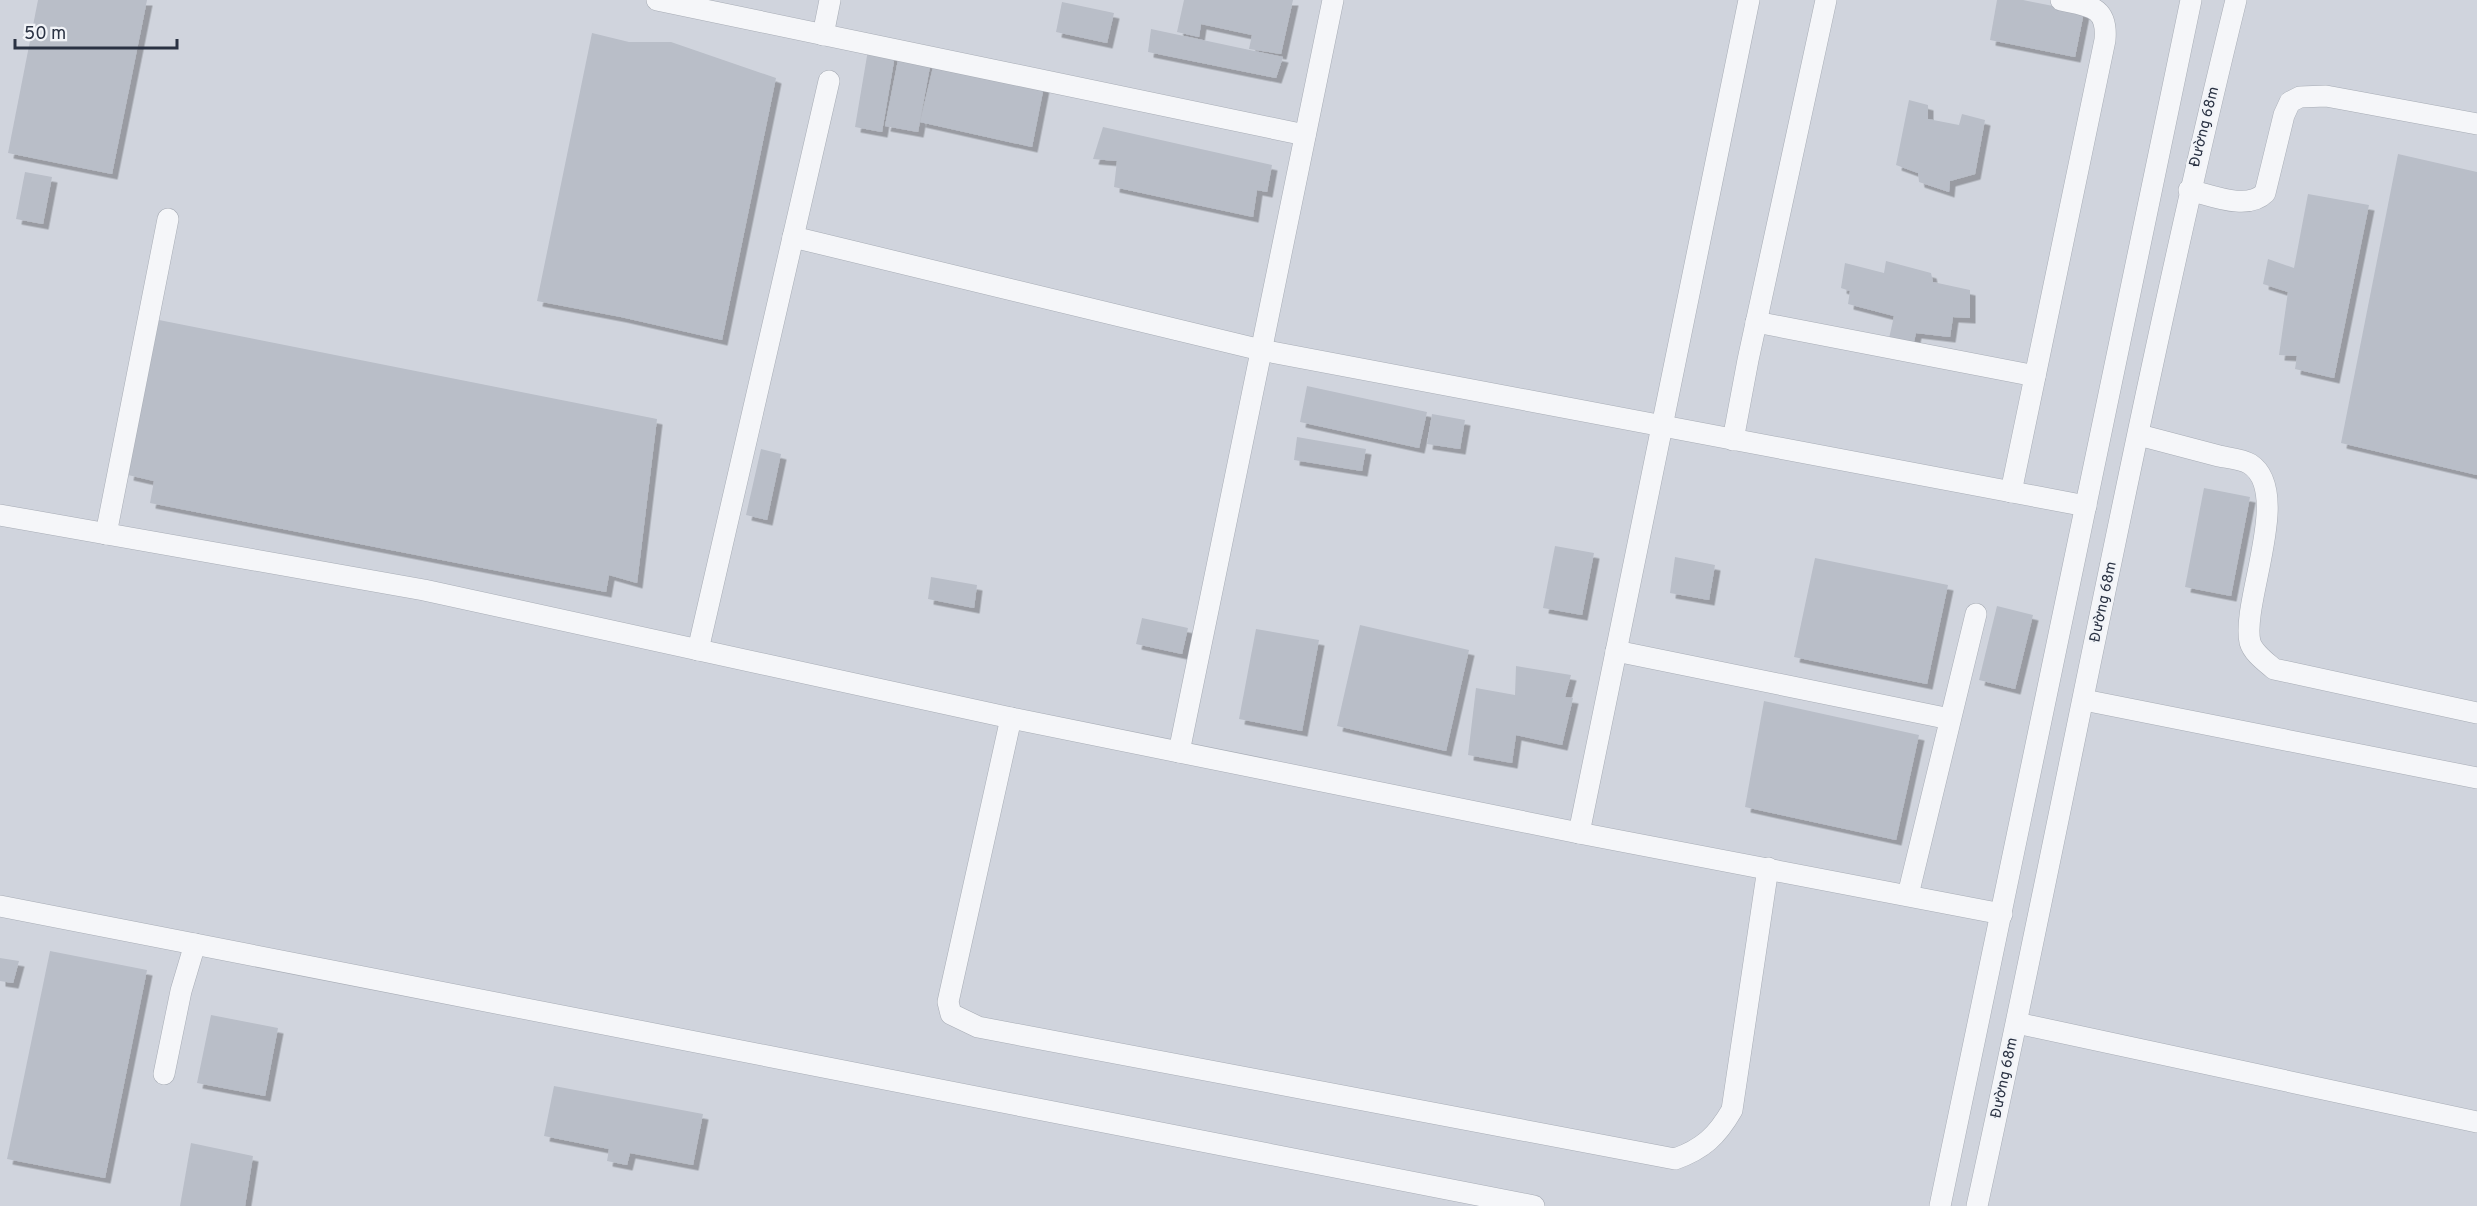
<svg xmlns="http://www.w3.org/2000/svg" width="2477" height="1206" viewBox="0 0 2477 1206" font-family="Overpass,sans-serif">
<defs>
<filter id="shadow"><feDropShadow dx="5.5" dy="5.5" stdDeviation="0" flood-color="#0004"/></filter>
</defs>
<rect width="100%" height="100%" fill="#e2e5eb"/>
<rect fill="#d0d4dd" x="0" y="0" width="2477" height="1206"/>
<g fill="#b9bec8" filter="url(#shadow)">
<polygon points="38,0 147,0 112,174 8,153"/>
<polygon points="1184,0 1293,0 1281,54 1249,49 1252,35 1201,24 1199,37 1177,32"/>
<polygon points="1997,0 2023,0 2084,12 2075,57 1990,40"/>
<polygon points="1062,2 1114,13 1107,43 1056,32"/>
<polygon points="1151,29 1283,57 1276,78 1148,52"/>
<polygon points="592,33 629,42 671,42 776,78 722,340 621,317 537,301"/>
<polygon points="868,50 895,55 882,132 855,127"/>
<polygon points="899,55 931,61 918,132 885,126"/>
<polygon points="934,63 1044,86 1032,147 920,122"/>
<polygon points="1909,100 1928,105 1928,119 1959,125 1962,114 1985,120 1975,174 1950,181 1949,192 1919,182 1918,173 1896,165"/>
<polygon points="1103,127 1272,165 1267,192 1257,190 1253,217 1114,187 1117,161 1093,159"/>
<polygon points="2398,154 2477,172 2477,475 2341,443"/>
<polygon points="25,172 52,177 43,224 16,219"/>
<polygon points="2308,194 2369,205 2334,378 2295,369 2297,356 2279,355 2288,292 2263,284 2268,259 2294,268"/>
<polygon points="1886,261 1931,273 1933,282 1970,290 1970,318 1953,317 1950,337 1916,333 1913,346 1888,343 1894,316 1848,304 1850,291 1841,288 1845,263 1884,273"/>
<polygon points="159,320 657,419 637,583 609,575 606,592 150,503 154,481 128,475"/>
<polygon points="1307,386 1427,412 1419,448 1300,422"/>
<polygon points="1432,414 1465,420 1460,449 1427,444"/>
<polygon points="1297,437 1366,449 1362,471 1294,460"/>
<polygon points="761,449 781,454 767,520 746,515"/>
<polygon points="2204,488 2250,497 2231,596 2185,587"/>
<polygon points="1555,546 1594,553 1582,615 1543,608"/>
<polygon points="1675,557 1715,565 1709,600 1670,593"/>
<polygon points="1815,558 1948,585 1927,684 1794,657"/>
<polygon points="931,577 977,585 974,608 928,599"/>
<polygon points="1997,606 2033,615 2015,689 1979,680"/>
<polygon points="1142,618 1188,628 1182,654 1136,644"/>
<polygon points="1360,625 1469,650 1446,751 1337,726"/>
<polygon points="1256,629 1319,640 1302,731 1239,719"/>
<polygon points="1516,666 1571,675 1565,697 1573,698 1562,745 1516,735 1512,763 1468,755 1476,688 1515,695"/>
<polygon points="1764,701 1919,735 1896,840 1745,807"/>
<polygon points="50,951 147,970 105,1178 7,1159"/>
<polygon points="0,958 19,961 13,983 0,981"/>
<polygon points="211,1015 278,1028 265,1096 197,1083"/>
<polygon points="554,1086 703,1114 693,1165 630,1153 627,1165 607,1161 609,1149 544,1136"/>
<polygon points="191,1143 253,1156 245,1206 180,1206"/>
</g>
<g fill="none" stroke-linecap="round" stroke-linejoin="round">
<defs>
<g id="minor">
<polyline points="657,0 1305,135"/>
<polyline points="823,35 830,0"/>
<path d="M2189 190C2211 195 2247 211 2265 193L2284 115 2290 102 2300 97 2326 96 2477 124"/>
<polyline points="793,237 1261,350 2086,506"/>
<polyline points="1756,322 2035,376"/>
<path d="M2139 435C2165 442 2192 449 2219 456 2228 458 2242 459 2250 464 2293 492 2241 602 2250 642 2253 653 2266 662 2274 669L2477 713"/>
<polyline points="1733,440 1748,360 1826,0"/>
<path d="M2011 492 2105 40C2108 6 2089 6 2061 0"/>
<polyline points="0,515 424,590 1011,718 1579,833 2002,914"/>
<polyline points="106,534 168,219"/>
<polyline points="698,650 829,81"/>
<polyline points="1616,651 1950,719"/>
<polyline points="2084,700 2477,778"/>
<path d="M1011 718 948 1002 951 1014 978 1027 1675 1159C1703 1149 1717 1136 1732 1110L1768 868"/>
<polyline points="1179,752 1333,0"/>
<polyline points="1579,833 1749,0"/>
<polyline points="1908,895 1976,614"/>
<polyline points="0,906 1534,1206"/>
<polyline points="2017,1023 2477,1122"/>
<polyline points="164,1074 181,991 195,944"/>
<polyline points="1940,1206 2191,0"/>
<path d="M1977 1206C2065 804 2138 399 2236 0"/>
</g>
</defs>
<use href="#minor" stroke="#a7acb5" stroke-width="22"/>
<use href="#minor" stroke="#f5f6f9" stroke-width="21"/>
</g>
<g text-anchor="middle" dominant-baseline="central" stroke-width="5" stroke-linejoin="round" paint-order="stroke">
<g font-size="15" fill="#2a3243" stroke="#f2f4f8">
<text transform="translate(2205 127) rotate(-76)">Đường 68m</text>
<text transform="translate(2104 602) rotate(-78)">Đường 68m</text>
<text transform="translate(2005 1078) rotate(-78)">Đường 68m</text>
</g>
</g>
<path d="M15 39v9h162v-9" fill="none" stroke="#2a3243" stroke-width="3"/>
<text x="24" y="39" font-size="18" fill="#2a3243" stroke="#f2f4f8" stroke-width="4.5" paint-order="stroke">50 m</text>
</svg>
